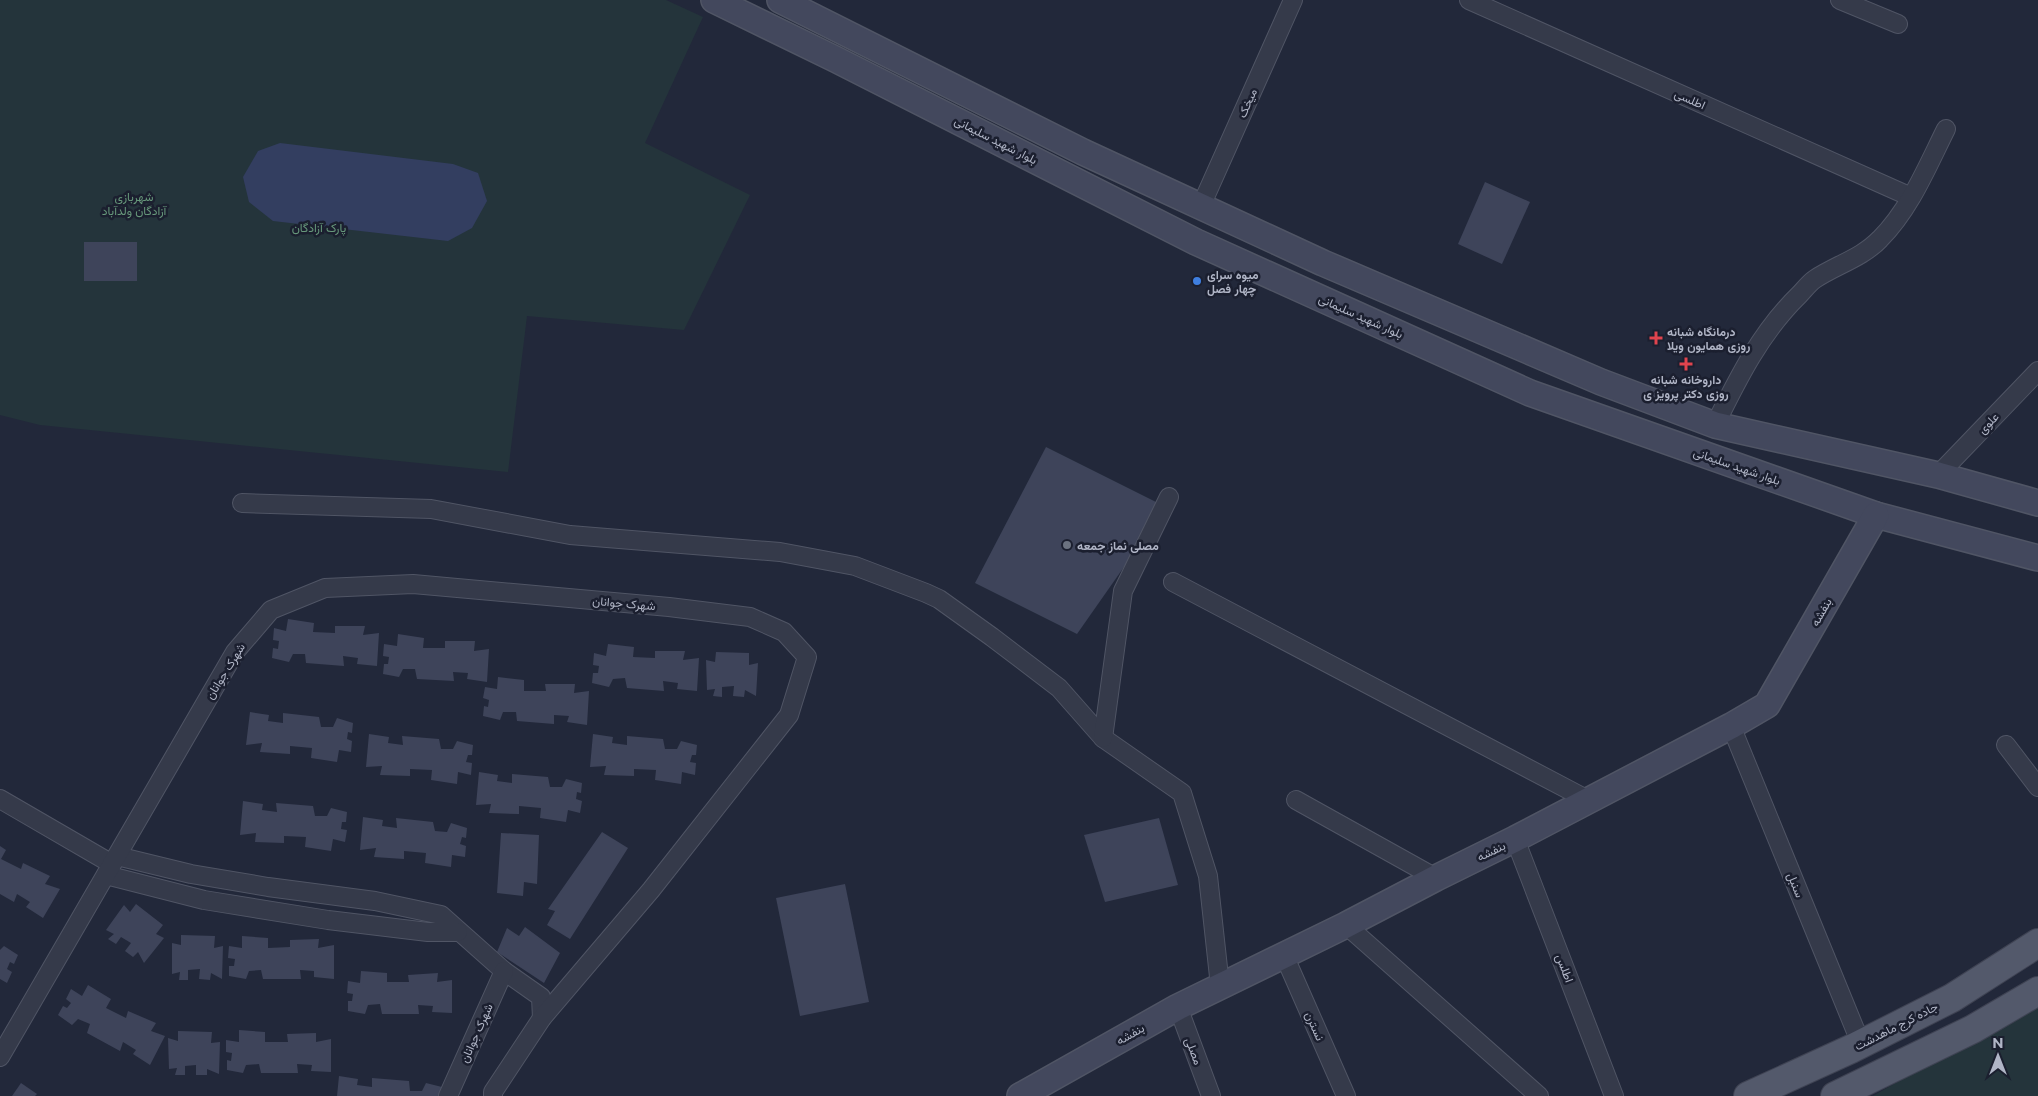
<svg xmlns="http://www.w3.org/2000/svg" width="2038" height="1096" viewBox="0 0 2038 1096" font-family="Montserrat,Vazirmatn,sans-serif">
<rect width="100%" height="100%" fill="#22283a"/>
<g fill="#24343b">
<polygon points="0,0 666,0 703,17 645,143 750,195 684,330 527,316 508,472 40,425 0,415"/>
<polygon points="2038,1001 2038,1096 1873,1096"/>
</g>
<polygon fill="#333e60" points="280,143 453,164 478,173 487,201 472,228 448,241 273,221 249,202 243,177 258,151"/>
<g fill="#3e445a">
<polygon points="1485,182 1530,202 1502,264 1458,244"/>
<rect x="84" y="242" width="53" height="39"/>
<polygon points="1046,447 1166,507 1077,634 975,583"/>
<polygon points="288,619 314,623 313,632 335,633 335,626 365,626 363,635 379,633 377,666 357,664 358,658 343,656 344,666 306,663 305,654 293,654 289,662 272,658 273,648 278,649 279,641 273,640 274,628 286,631"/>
<polygon points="398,634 424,638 423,648 445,648 445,641 475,641 474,651 489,649 487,682 467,679 468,673 453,672 454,681 417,679 415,669 403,669 399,677 383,674 384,664 388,664 389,657 383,656 384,644 397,646"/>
<polygon points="608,644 634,647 633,657 655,658 655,651 685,651 683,660 699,658 697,691 677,689 678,683 663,681 664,691 627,688 625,678 613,679 609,687 592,683 593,673 598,673 599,666 593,665 594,653 606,656"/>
<polygon points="716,652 749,653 749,665 758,663 756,696 745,690 744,697 733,696 734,686 722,687 722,697 713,696 715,689 707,690 706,660 715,662"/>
<polygon points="498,677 524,680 524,691 546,691 545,684 575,684 574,693 589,691 587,725 567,722 569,716 554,715 554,724 517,721 516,712 503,712 500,720 483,716 484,706 488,707 489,700 483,698 485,687 497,689"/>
<polygon points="250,712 269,715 268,721 283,723 283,713 319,717 321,727 333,727 337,718 353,723 352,733 348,732 347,739 352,741 351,752 339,750 337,762 311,758 312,748 290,746 290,754 260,752 262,743 246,745"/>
<polygon points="369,734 389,737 388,743 403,745 402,736 439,739 441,749 453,749 457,741 473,745 472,755 468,755 466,762 472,763 471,775 458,772 457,784 431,780 432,770 410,769 410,776 380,775 382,766 366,767"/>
<polygon points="593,734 613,737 612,743 627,745 627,736 663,739 665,749 677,749 681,741 697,745 696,755 692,755 690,762 696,763 695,775 682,772 681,784 655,780 656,770 634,769 634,776 604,775 606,766 590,767"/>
<polygon points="479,772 498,775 497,781 512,783 512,774 548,777 550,787 562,787 566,779 582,783 581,793 577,792 576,799 582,801 580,813 568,810 566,822 540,818 541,808 519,806 519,814 489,813 491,804 476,805"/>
<polygon points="243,801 263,804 262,810 277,812 276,803 313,806 315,816 327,816 331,808 347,812 346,822 342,822 341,829 347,830 345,842 333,839 331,851 305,847 306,837 284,836 284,843 255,842 256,833 240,835"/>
<polygon points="363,817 383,820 382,826 397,828 396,818 433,822 435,831 447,832 451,823 467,828 466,838 462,837 460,844 466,846 465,857 452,855 451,867 425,863 426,853 404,851 404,859 374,857 376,848 360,850"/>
<polygon points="1159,818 1178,885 1105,902 1084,835"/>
<polygon points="602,832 628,848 570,939 547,925 555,911 548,909"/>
<polygon points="501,833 539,835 537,884 524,882 523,896 497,893"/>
<polygon points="0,846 6,850 1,859 21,869 23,863 50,876 45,884 60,889 43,918 26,907 30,902 17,894 14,902 0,894"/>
<polygon points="845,884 869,1002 800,1016 776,898"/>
<polygon points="136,904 163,925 156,934 164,938 144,963 138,952 133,957 125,951 131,943 121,937 116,944 108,939 114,934 106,930 124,905 130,912"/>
<polygon points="525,927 560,953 544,983 497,952 507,928 519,936"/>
<polygon points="181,935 215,936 214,948 223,946 222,979 211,973 210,980 199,979 200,969 188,970 188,980 179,980 180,972 172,974 172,943 181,945"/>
<polygon points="242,936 268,938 268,948 290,947 290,940 319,939 318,948 334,945 334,979 314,977 314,971 300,970 301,979 263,979 261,970 249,971 246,979 229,976 229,966 234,966 235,959 228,958 229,946 242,948"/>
<polygon points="4,946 18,955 14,964 10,962 7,969 12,972 7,983 0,979 0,950"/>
<polygon points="361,971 387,973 387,982 409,982 408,975 438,973 437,982 452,980 452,1013 432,1012 433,1006 418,1005 419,1014 382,1014 380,1004 368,1005 365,1014 348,1011 348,1001 352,1001 353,994 347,993 348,981 360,983"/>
<polygon points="88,985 111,999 106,1008 126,1018 128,1011 156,1023 151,1031 165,1036 150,1065 133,1054 136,1050 123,1042 120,1051 87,1033 90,1024 78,1019 72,1025 58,1015 63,1006 67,1008 71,1003 66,999 71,989 82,996"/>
<polygon points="239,1030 265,1032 265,1042 288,1042 287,1034 316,1033 316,1042 331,1039 331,1072 311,1071 312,1065 297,1064 298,1073 261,1073 259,1064 246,1065 243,1073 227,1070 227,1060 231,1061 232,1053 226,1052 226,1040 239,1042"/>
<polygon points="178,1031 212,1032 211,1043 220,1042 219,1074 207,1069 207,1075 196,1075 196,1065 185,1066 185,1075 175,1075 177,1068 169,1069 168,1038 178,1041"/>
<polygon points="339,1076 358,1079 357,1085 372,1087 372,1078 409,1081 410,1091 422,1091 426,1083 442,1087 442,1096 337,1096"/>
<polygon points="21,1083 37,1094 35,1096 12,1096"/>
</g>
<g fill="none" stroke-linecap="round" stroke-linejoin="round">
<defs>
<g id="street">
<polyline points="1469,0 1911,197"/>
<polyline points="1840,0 1898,24"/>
<polyline points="1201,206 1293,0"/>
<path d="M1715 425C1738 378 1761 332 1799 295 1804 290 1809 283 1815 279 1836 265 1862 258 1880 239 1910 209 1927 167 1946 129"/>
<polyline points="1938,475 2038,371"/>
<polyline points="242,503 431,509 570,535 780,552 855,566 926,593 939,599 992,637 1059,688 1103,738 1182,793 1208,876 1220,986"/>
<polyline points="1173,582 1590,801"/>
<polyline points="1731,726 1861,1044"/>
<polyline points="1103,738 1123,591 1169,497"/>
<polyline points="2006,745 2038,787"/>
<polyline points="0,799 112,864"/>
<polyline points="1296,800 1436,878"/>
<polyline points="1515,839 1614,1096"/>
<polyline points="117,856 191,874 268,887 375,901 441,915 504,971 541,997 542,1018"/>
<polyline points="106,875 204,900 328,920 428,932 458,932"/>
<polyline points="1346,925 1539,1096"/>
<polyline points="1284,955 1346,1096"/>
<polyline points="1178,1007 1211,1096"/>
<polyline points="0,1057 235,652 271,610 325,588 413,584 669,607 750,617 784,632 807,657 789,715 651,890 542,1018 493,1092 493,1096"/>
<polyline points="448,1096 504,971"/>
</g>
<g id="secondary">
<polyline points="714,0 835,59 1196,242 1530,393 1876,515 2038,558"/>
<polyline points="780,0 1083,152 1323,263 1601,382 1715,425 1938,475 2038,503"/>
<polyline points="1020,1096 1178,1007 1346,925 1436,878 1515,839 1731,726 1767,705 1876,515"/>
</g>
<g id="primary">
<polyline points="1748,1096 1851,1049 1952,998 2038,943"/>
<polyline points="1835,1096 1973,1029 2038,991"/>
</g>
</defs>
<use href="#street" stroke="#505565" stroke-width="20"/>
<use href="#secondary" stroke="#505565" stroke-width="28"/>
<use href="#primary" stroke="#3f4353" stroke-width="30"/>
<use href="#street" stroke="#353a4a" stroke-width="18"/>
<use href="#secondary" stroke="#43485d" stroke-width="25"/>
<use href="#primary" stroke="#53596b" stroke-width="28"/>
</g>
<circle fill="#3f7fe0" stroke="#1b1f2f" stroke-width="2" cx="1197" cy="281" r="5"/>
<g fill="#e0444e" stroke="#1b1f2f" stroke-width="2">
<path d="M1653.5 330.5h5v5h5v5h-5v5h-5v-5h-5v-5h5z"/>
<path d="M1683.5 356.5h5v5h5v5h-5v5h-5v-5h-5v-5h5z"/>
</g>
<circle fill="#6b7280" stroke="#1b1f2f" stroke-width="2" cx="1067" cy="545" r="5"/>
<g text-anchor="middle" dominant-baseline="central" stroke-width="5" stroke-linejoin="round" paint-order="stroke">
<g font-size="12" fill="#b0b5c6" stroke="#1b1f2f">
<text transform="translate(1690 99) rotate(24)">اطلسی</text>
<text transform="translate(1247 103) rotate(-66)">میخک</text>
<text transform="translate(996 140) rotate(27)">بلوار شهید سلیمانی</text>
<text transform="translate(1361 316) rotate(24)">بلوار شهید سلیمانی</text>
<text transform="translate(1988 423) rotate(-46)">علوی</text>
<text transform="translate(1737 466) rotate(19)">بلوار شهید سلیمانی</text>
<text transform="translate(624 603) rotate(5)">شهرک جوانان</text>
<text transform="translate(1821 612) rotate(-60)">بنفشه</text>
<text transform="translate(225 671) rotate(-58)">شهرک جوانان</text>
<text transform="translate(1491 851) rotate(-26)">بنفشه</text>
<text transform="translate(1796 885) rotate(68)">سنبل</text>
<text transform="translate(1565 968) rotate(69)">اطلس</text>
<text transform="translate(1315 1026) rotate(66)">نسترن</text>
<text transform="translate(1896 1026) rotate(-27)">جاده کرج ماهدشت</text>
<text transform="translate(476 1033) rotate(-66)">شهرک جوانان</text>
<text transform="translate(1130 1034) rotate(-30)">بنفشه</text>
<text transform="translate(1194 1051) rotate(69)">مصلی</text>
</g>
<g font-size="12" fill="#67987b" stroke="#1b1f2f">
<text x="134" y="196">شهربازی<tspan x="134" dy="14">آزادگان ولدآباد</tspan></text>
<text x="319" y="227">پارک آزادگان</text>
</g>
<g font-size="12" font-weight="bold" fill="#b0b5c6" stroke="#1b1f2f" text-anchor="start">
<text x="1207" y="274">میوه سرای<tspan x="1207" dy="14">چهار فصل</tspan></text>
<text x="1667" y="331">درمانگاه شبانه<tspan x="1667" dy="14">روزی همایون ویلا</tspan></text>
<text x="1686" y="379" text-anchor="middle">داروخانه شبانه<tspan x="1686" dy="14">روزی دکتر پرویز ی</tspan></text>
<text x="1077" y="545">مصلی نماز جمعه</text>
</g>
</g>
<g transform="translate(1998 1056)" stroke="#1b1f2f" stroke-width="4" paint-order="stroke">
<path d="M0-4L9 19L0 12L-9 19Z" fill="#b0b5c6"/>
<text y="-8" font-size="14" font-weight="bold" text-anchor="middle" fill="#b0b5c6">N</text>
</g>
</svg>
